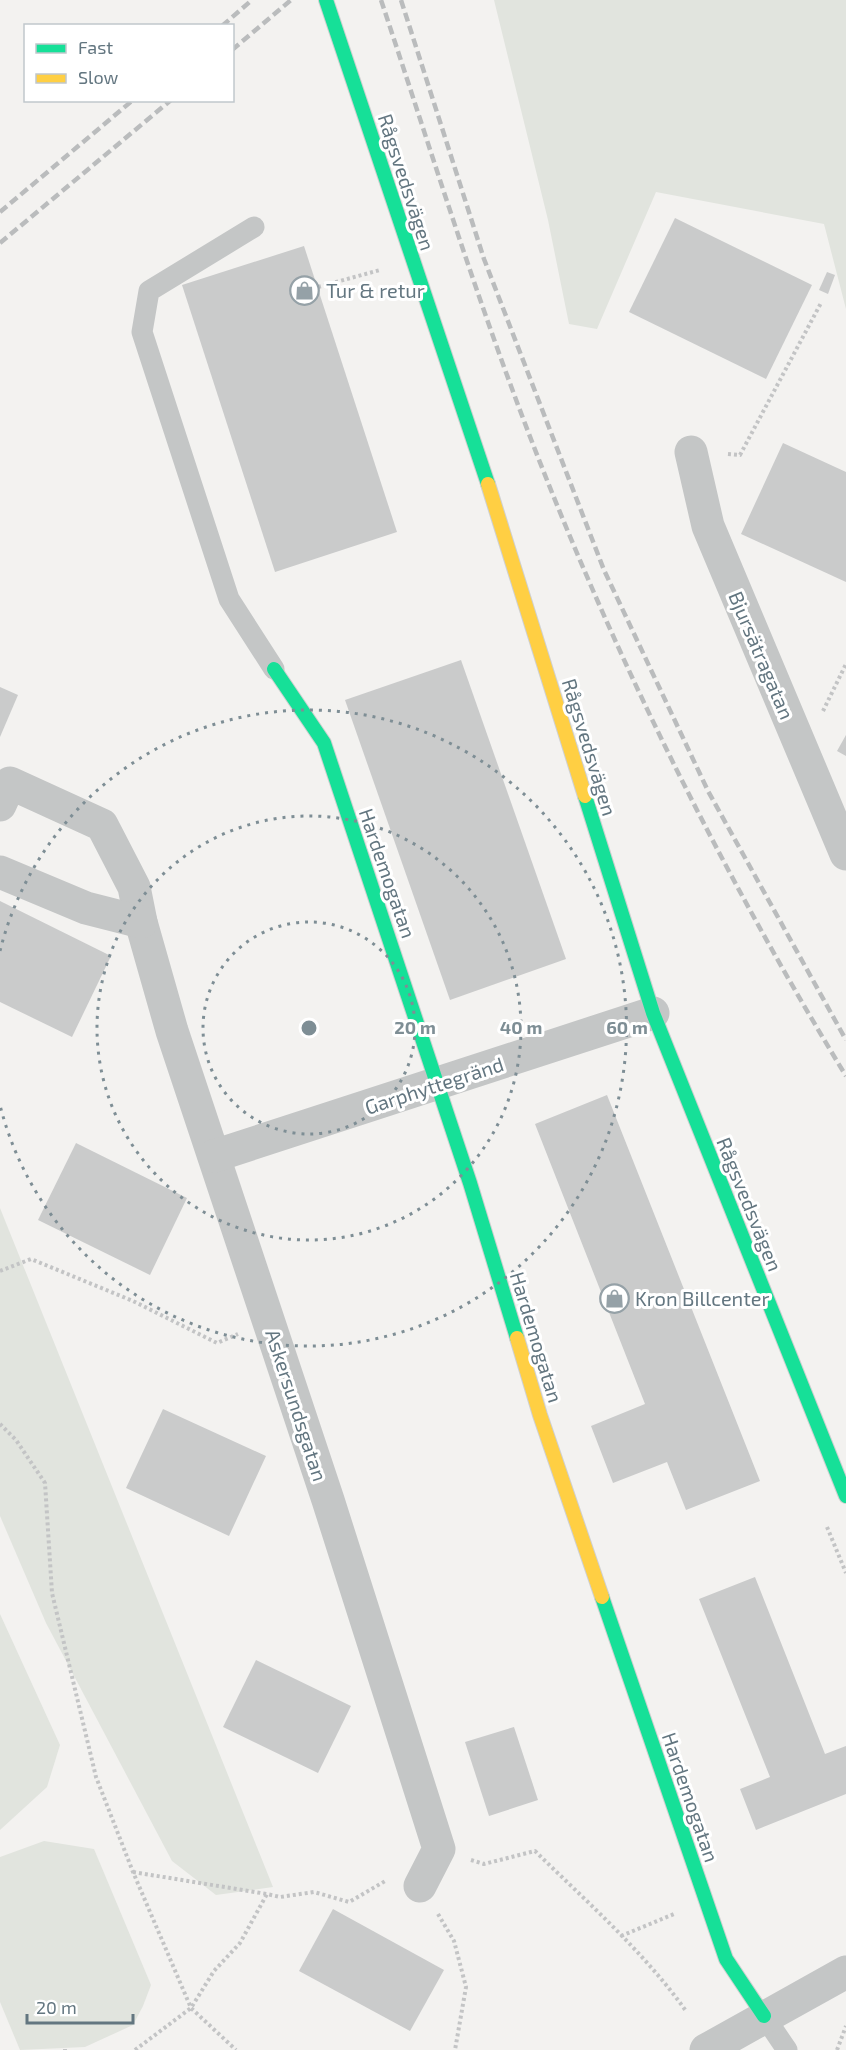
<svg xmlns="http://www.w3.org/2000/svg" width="846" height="2050" viewBox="0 0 846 2050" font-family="'Exo 2',sans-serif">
<rect width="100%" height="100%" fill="#f3f2f0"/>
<g fill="#e1e4de">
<polygon points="494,0 846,0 846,309 824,224 656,192 597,329 569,324 548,220"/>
<polygon points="0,1208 273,1887 216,1895 172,1861 46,1623 0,1516"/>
<polygon points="0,1614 60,1745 47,1787 0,1830"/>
<polygon points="44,1841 94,1849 151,1985 143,2006 133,2025 85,2047 20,2050 0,2002 0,1857"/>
</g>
<g fill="#cacbcb">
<polygon points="675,218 812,285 766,379 629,312"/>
<polygon points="304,246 397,532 275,572 182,285"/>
<polygon points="827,272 835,275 828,294 819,290"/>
<polygon points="783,443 846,472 846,582 741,534"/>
<polygon points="461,660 566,959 450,1000 345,700"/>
<polygon points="0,687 18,695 0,737"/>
<polygon points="846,735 846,756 837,751"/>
<polygon points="0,901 111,956 72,1037 0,1002"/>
<polygon points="607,1095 760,1481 686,1510 667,1462 613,1483 591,1426 645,1404 535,1124"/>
<polygon points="76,1143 187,1198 150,1275 38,1220"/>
<polygon points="163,1409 266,1456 229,1536 126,1488"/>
<polygon points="755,1577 825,1754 846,1746 846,1794 756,1830 740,1789 770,1777 699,1599"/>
<polygon points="256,1660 351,1706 318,1773 223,1727"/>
<polygon points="514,1727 538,1800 489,1816 465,1742"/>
<polygon points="333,1909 444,1970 410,2031 299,1971"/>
</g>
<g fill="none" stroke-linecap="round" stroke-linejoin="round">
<defs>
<g id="fast">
<polyline points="326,0 488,484"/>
<polyline points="274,669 324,743 470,1183 517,1338"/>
<polyline points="585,796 653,1013 846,1496"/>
<polyline points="602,1597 726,1959 764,2016"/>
</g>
<g id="slow">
<polyline points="488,484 585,796"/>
<polyline points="517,1338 540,1415 602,1597"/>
</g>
</defs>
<use href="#fast" stroke="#cfd0d0" stroke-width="16"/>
<use href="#slow" stroke="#cfd0d0" stroke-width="16"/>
<g stroke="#c3c4c5" stroke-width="4" stroke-dasharray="3 3" stroke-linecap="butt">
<polyline points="318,287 380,270"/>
<polyline points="728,454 740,455 821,303"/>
<polyline points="823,711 846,664"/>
<polyline points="0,1271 31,1259 133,1301 217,1343 238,1334"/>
<polyline points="0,1424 16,1440 45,1483 52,1593 96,1777 133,1872 191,2008 236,2050"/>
<polyline points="827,1527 846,1573"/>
<path d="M471 1860 484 1864 535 1851C587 1902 644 1952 686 2011"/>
<polyline points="133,1872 267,1894"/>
<polyline points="438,1914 454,1941 466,1987 455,2050"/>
<polyline points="621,1936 674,1914"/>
<polyline points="65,2049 65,2050"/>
<polyline points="135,2050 191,2008 214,1971 240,1943 267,1894 280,1897 314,1892 349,1902 387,1880"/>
<polyline points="837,2050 846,2026"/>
</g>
<g stroke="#c4c6c6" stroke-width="21">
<polyline points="254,227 149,291 142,332 229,599 274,669"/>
<polyline points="764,2016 787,2050"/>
</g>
<g stroke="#c4c6c6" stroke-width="33">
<polyline points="691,452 708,526 846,854"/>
<polyline points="0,805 10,783 102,825 134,887 141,922 172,1031 328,1500 439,1849 420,1886"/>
<polyline points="0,872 86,908 141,922"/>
<polyline points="214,1156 653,1013"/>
<polyline points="706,2050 846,1972"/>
</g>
<use href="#fast" stroke="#16e098" stroke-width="14"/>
<use href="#slow" stroke="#ffcf43" stroke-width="14"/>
<g stroke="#babcbd" stroke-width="4.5" stroke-dasharray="9 4.5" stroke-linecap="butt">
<path d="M381 0C424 129 464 259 511 386 599 626 713 858 846 1076"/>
<polyline points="401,0 484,259 604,570 708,791 846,1040"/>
<polyline points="222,26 252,0"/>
<polyline points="232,50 291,0"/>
<polyline points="0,212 133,100"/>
<polyline points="0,243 171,100"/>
</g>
</g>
<g fill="none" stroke="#7e8e95" stroke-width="3" stroke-dasharray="3 6">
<circle cx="309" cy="1028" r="106"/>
<circle cx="309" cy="1028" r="212"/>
<path d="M0 951A318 318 0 1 1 0 1105"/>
</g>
<defs>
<symbol id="shop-ring" viewBox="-11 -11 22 22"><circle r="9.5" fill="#fff" stroke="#95a1a7" stroke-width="1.5"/><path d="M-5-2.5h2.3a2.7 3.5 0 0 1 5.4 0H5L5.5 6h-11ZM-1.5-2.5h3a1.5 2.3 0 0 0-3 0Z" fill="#95a1a7"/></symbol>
</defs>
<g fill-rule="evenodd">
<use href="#shop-ring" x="288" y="274" width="33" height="33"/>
<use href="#shop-ring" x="598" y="1282" width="33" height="33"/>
</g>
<g text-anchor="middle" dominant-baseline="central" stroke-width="6" stroke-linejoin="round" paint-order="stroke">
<g font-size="20" fill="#637680" stroke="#fff">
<text transform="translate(407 182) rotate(72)">Rågsvedsvägen</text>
<text transform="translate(762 655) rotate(67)">Bjursätragatan</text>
<text transform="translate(590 747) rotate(73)">Rågsvedsvägen</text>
<text transform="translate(388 873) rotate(71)">Hardemogatan</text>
<text transform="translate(434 1085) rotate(-18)">Garphyttegränd</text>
<text transform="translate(750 1204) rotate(68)">Rågsvedsvägen</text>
<text transform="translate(537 1337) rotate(73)">Hardemogatan</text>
<text transform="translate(297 1405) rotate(72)">Askersundsgatan</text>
<text transform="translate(691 1797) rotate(71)">Hardemogatan</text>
</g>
<g font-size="20" fill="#637680" stroke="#fff" text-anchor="start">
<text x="326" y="290">Tur &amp; retur</text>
<text x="635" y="1298">Kron Billcenter</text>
</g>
</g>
<circle cx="309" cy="1028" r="9" fill="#7e8e95" stroke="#fff" stroke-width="3"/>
<g font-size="18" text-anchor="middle" font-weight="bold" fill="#7e8e95" stroke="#fff" stroke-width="6" stroke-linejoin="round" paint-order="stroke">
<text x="415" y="1034">20 m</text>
<text x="521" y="1034">40 m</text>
<text x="627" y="1034">60 m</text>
</g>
<rect x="24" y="24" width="210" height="78" fill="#ffffff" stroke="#c1c8cc" stroke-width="1.5"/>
<rect x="36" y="44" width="30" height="9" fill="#16e098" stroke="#c1c8cc" stroke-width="1.5"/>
<text x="78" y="54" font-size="18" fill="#637680">Fast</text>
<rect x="36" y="74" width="30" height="9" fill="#ffcf43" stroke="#c1c8cc" stroke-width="1.5"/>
<text x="78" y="84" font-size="18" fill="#637680">Slow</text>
<path d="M27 2014v9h106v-9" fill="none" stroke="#637680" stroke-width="3"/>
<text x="36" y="2014" font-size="18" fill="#637680" stroke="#ffffff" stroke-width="4.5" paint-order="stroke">20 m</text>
</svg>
